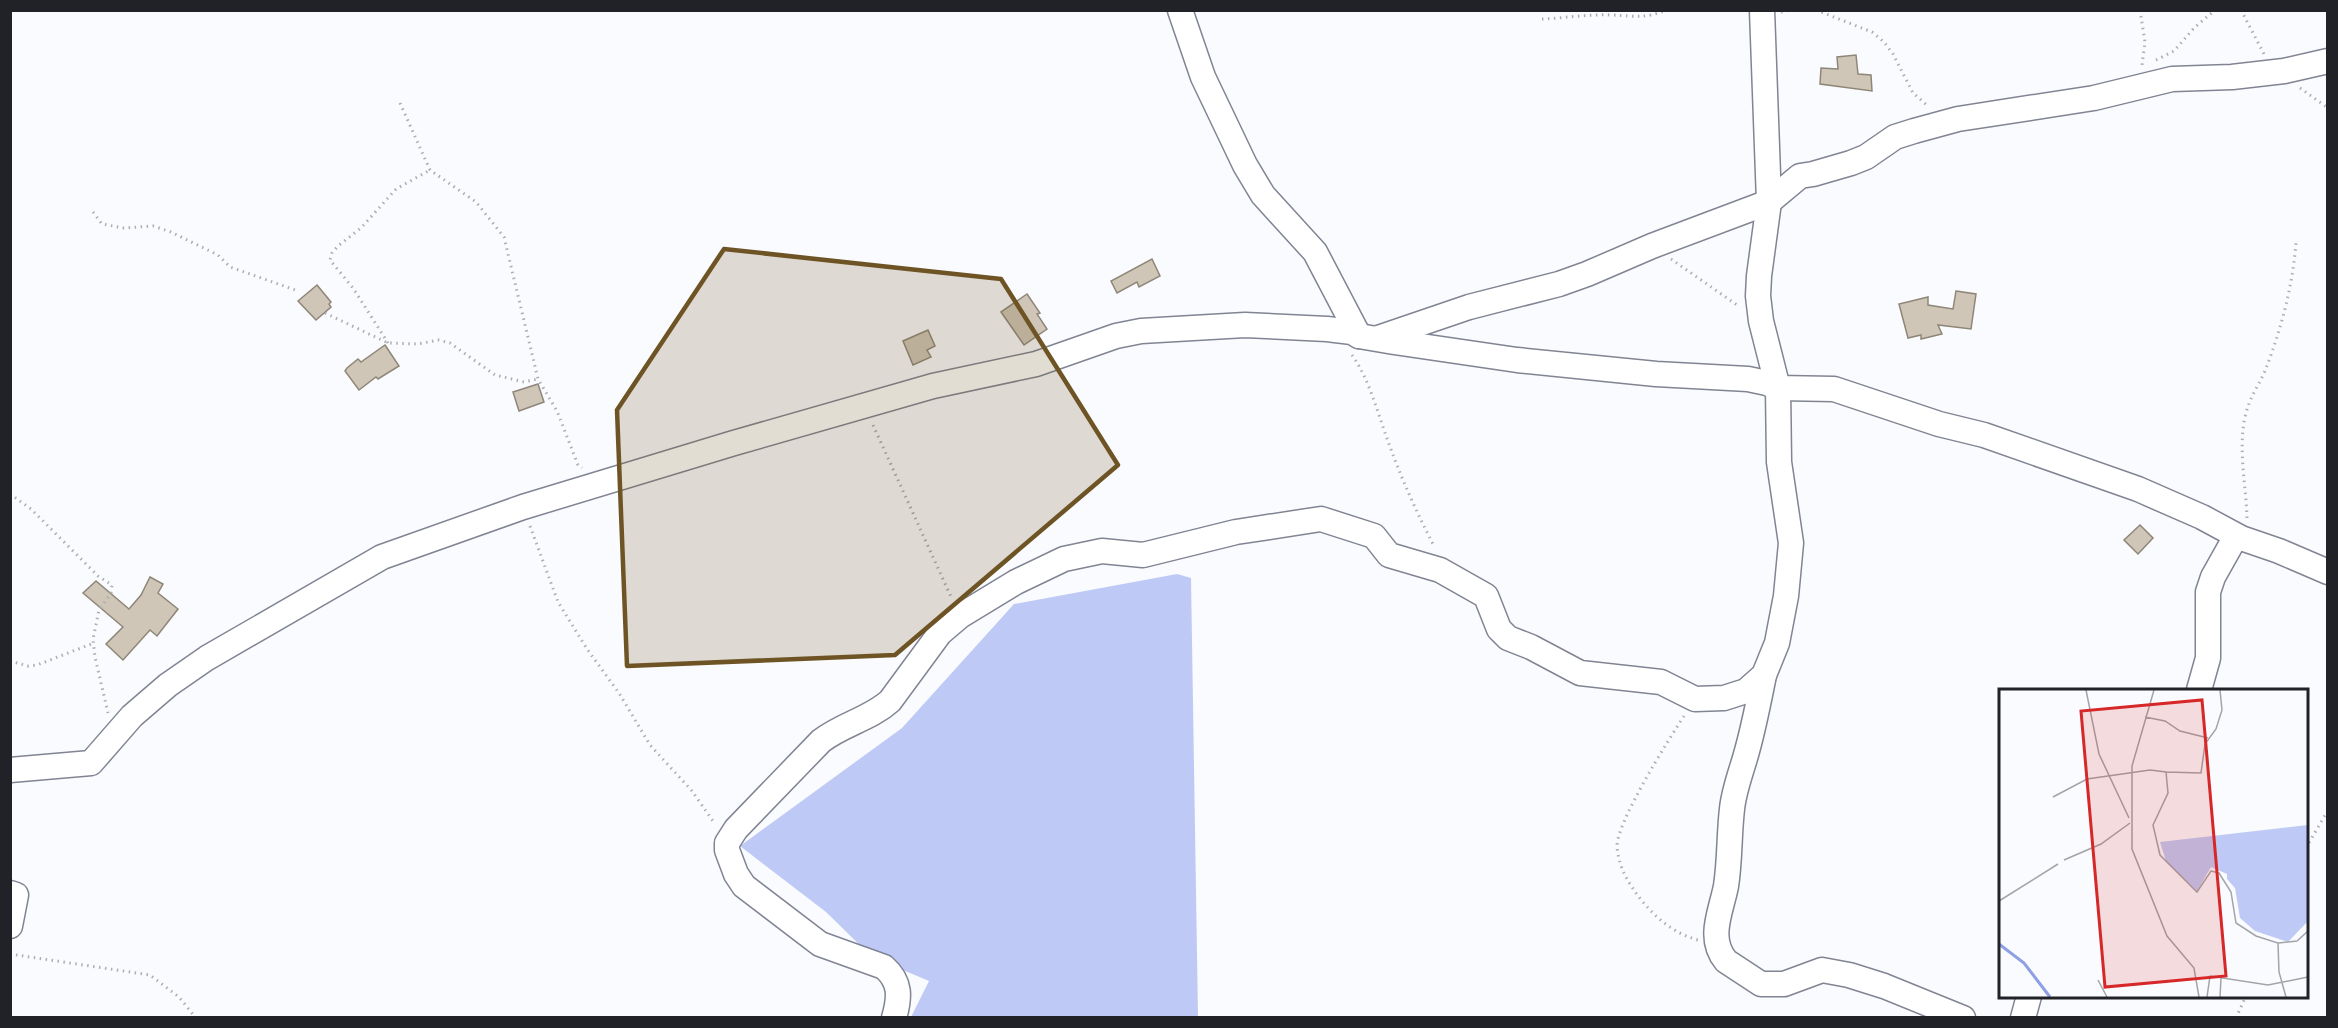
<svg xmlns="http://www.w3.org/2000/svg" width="2338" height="1028" viewBox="0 0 2338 1028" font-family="'PT Sans',sans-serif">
<rect width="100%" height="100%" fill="#fafbfe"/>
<polygon fill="#becaf5" points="1177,574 1191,578 1198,1017 911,1017 929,981 872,957 826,912 740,846 902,728 1014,604"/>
<g fill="#cfc6b7" stroke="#8e8678" stroke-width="1.5">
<polygon points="1856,55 1858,74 1871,75 1872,91 1820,84 1821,68 1838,69 1837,57"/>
<polygon points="1152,259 1160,276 1139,287 1137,282 1117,293 1111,281"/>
<polygon points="317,285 331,302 329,304 331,307 316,320 298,301"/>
<polygon points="1956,291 1976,294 1971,329 1938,325 1942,334 1921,339 1921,335 1908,338 1899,304 1928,297 1928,305 1953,309"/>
<polygon points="1027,294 1040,313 1037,314 1047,329 1024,345 1001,312"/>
<polygon points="928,330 935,346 927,350 931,357 913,365 903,341"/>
<polygon points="385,345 399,366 378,379 376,377 359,390 345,371 347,368 358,359 361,362"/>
<polygon points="538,384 544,402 519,411 513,392"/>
<polygon points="2140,525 2153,538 2138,554 2124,540"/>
<polygon points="150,577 163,584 158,593 178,609 157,636 150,630 123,660 106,644 123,627 83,593 96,581 129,609 141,595"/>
</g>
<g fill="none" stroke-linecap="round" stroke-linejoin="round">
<defs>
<g id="minor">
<polyline points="1180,10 1203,77 1245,165 1263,195 1315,252 1359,336"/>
<polyline points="1378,338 1469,307 1559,284 1587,274 1652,246 1769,202 1800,176 1813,174 1851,163 1866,157 1895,137 1914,131 1958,119 2094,98 2172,79 2232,77 2284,71 2328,61"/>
<path d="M1764 675C1759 700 1754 726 1747 751 1742 770 1734 789 1732 809 1729 834 1730 861 1726 886 1721 912 1707 938 1726 961L1761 984H1784L1822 970 1849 975 1884 986 1963 1018"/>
<polyline points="2199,690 2208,658 2208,592 2213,577 2236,536"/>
<polyline points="10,770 91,763 132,716 168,685 207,658 382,557 523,507 734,443 933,386 1036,364 1116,336 1141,331 1245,325 1327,329 1352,332 1359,336 1394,342 1517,360 1656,374 1748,379 1767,383 1778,388 1834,389 1939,424 1984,435 2138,489 2202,517 2241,538 2279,551 2328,572"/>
<polyline points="10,893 16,895 10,926"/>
<path d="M894 1018C900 997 901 982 884 967L820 944 744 886 736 874 727 850V843L736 829 821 741C843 724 870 719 890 701L940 633 960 616 1016 582 1064 559 1102 551 1143 555 1236 532 1321 519 1374 536 1389 555 1440 570 1486 596 1499 629 1508 638 1531 647 1580 673 1661 682 1695 699 1724 698 1746 691 1764 675 1777 643 1786 596 1791 543 1779 462 1778 388 1761 321 1758 296 1759 276 1769 202 1762 10"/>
<polyline points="2023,1018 2029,996"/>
</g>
</defs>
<use href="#minor" stroke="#808493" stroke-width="27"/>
<g stroke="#adaeb2" stroke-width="3" stroke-dasharray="1.5 4.5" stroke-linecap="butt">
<polyline points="1816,10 1872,32 1884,42 1893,54 1913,93 1929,107"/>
<polyline points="2140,10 2145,42 2142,65"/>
<polyline points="2241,10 2264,54"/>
<polyline points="1781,12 1791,10"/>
<path d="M1542 19C1565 18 1589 14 1612 15 1637 16 1643 19 1667 10"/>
<polyline points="2156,60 2174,51 2194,28 2215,10"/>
<polyline points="2300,88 2328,108"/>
<polyline points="400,103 430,170 476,202 504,237 538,379 557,411 578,465 582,468"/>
<polyline points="93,212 102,224 124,228 153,226 171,232 218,255 230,267 295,290"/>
<polyline points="1671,259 1737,305"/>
<polyline points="325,313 388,343 418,344 438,340 450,343 495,375 524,382 538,379"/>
<polyline points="388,343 353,288 330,260 332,253 338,246 361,228 396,189 430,170"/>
<path d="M1352 355C1370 380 1378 415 1389 444 1402 480 1417 513 1434 546"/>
<polyline points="873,425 952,599"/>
<polyline points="10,494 31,509 98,576 112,585 111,593 99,610 93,639 95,657 108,713"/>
<path d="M2247 518C2246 484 2238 450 2245 417 2249 398 2258 387 2265 371 2281 330 2293 285 2296 242"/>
<polyline points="530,526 558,602 587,649 619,693 650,745 692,791 715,824"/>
<polyline points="10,661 28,666 37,665 94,643"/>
<path d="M1684 716C1669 739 1616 823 1617 847 1619 869 1629 884 1642 901 1657 919 1675 934 1698 940"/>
<polyline points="2306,848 2328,810"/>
<polyline points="10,954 150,975 179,997 196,1018"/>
<polyline points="2236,1018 2246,996"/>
</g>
<use href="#minor" stroke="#fff" stroke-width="24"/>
</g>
<path fill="#6e5425" fill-opacity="0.2" stroke="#6e5425" stroke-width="4.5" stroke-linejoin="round" d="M724 249 1001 279 1118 465 895 655 627 666 617 410Z"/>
<g transform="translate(1999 689)">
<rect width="309" height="309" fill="#fafbfe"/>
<path d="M309 136V232L289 253 256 242 241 229 236 199 228 190V185L212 178 198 202 167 172 161 153Z" fill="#becaf5"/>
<path fill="none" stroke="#8f9fe4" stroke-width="3" d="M0 255 25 274 51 308"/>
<path fill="none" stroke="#a3a4a8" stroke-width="1.5" d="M87 1 100 65 130 129M155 1 133 77V160L168 247 195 279 200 308M146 28 166 32 181 42 209 49M167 83 202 84 206 55 217 40 223 21 221 1M54 108 88 90 151 81 167 83 169 104 154 136 161 166 198 203 212 182 220 184 232 203 237 234 257 247 279 254 280 283 287 308M65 171 102 155 131 134M0 212 59 175M279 254 298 252 309 242M99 291 108 308M208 308 211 287 269 296 309 288M221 308 222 289"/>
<path fill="#d62828" fill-opacity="0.15" stroke="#d62828" stroke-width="3" d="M203 11 227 287 106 298 82 22Z"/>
<rect width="309" height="309" fill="none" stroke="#202228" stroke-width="3"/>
</g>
<rect width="2338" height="1028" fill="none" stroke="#202228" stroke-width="24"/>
</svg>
